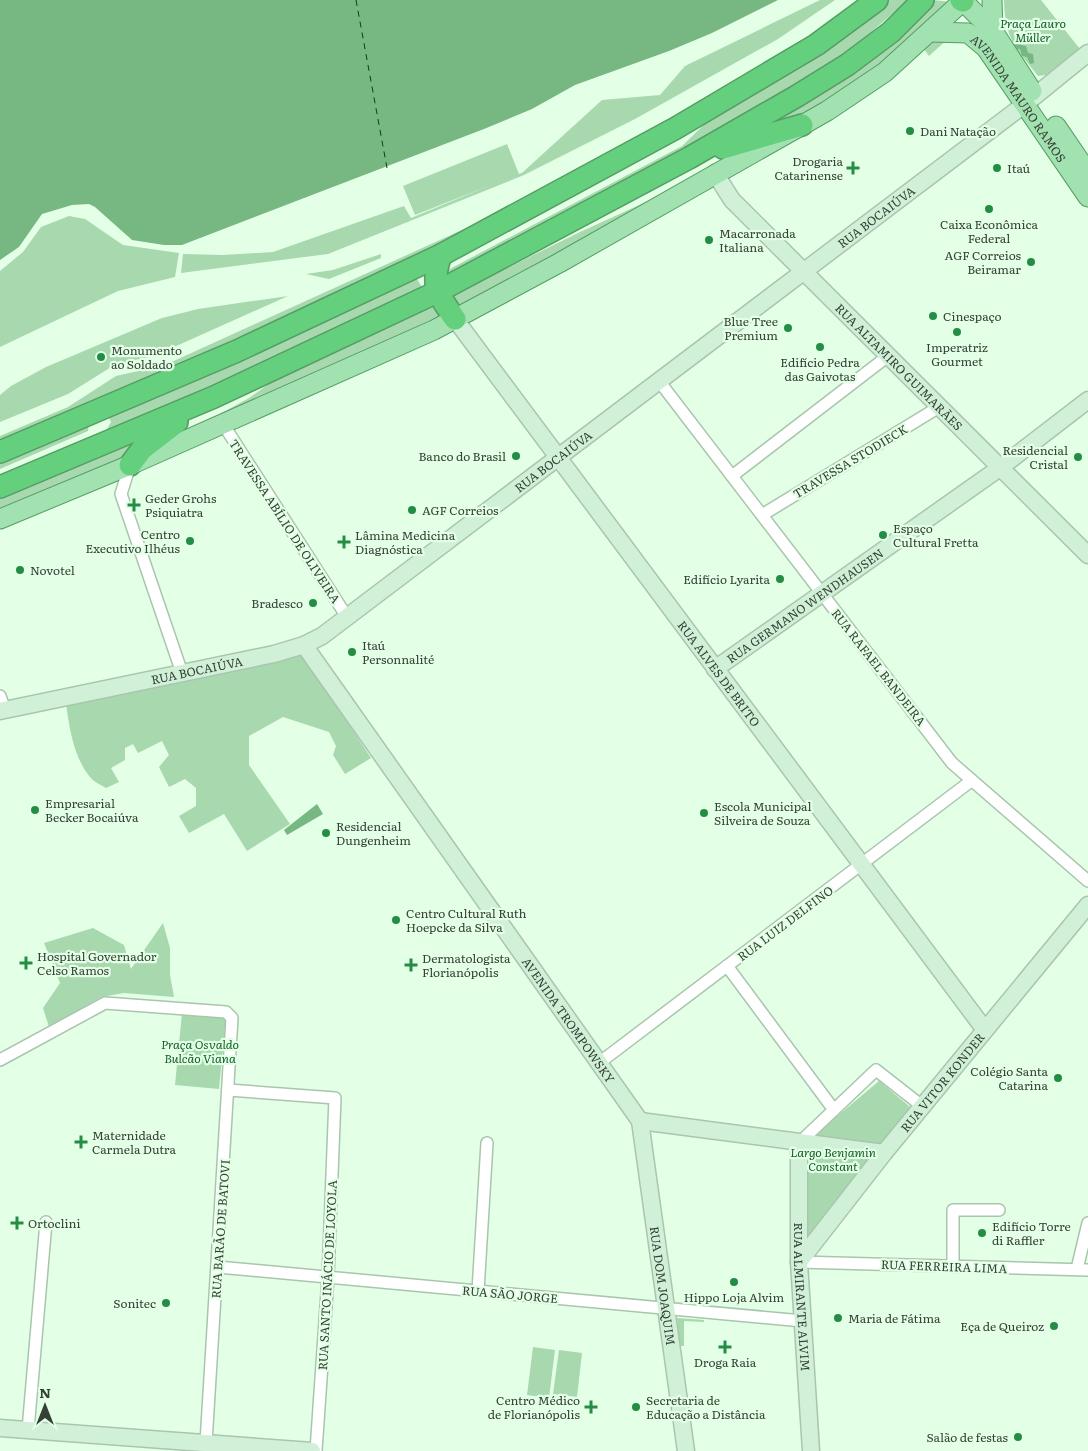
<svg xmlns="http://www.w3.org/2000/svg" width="1088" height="1451" viewBox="0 0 1088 1451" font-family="Literata,serif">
<rect width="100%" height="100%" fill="#e3ffe6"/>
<g fill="#a7d8ae">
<polygon points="820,0 835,0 778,39 635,119 524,175 328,254 181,273 183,254 223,255 273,252 404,206 411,218 491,185 415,215 403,186 507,144 519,174 523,172 602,100 660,95 685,66"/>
<polygon points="888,0 908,0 847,53 683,151 447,277 446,271 682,146 714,115 838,43"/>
<polygon points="933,0 951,2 908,45 842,93 777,130 734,142 892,43"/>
<path d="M1004 0H1041L1080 49 1046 75 1038 76C1015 47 1005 39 1004 0Z"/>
<polygon points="949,38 929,56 921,45 931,40"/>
<polygon points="703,176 460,307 452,295 580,232"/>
<polygon points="508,215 273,327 0,444 0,436 68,407 116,376 165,365 475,224"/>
<polygon points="69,216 85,219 123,245 179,253 175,277 118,291 0,347 0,271 23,252 41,227"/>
<polygon points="381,254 381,258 329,279 306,274 333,270"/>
<polygon points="416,277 423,289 266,362 106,431 111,422 108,415"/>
<polygon points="288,296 154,356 116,364 68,394 0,422 0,395 11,386 46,367 162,318 198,309"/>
<polygon points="435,303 443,315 180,436 249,398 280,376"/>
<polygon points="89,422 88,431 0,469 0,459"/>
<polygon points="151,431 125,460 0,510 0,495"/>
<path d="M302 653 371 758 345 774 333 755 336 746 329 732 283 717 249 736V765L290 824 247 851 224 814 189 833 179 816 196 806V788L185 779 169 787 159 767 169 755 162 741 138 753 133 744 125 748V760L111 768 119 782 106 788C101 785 94 782 90 777 74 758 69 727 66 703Z"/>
<polygon points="163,923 170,948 170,975 174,997 124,993 101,997 49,1027 43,1008 60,983 44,943 93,928 124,945 131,969"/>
<polygon points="182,1013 226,1018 219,1089 175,1085"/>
<polygon points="879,1081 910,1107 807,1241 803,1145"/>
<polygon points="677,1318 704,1320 704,1322 684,1321 684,1346 680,1346"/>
<polygon points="533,1347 555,1350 549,1398 527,1395"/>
<polygon points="559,1350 582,1353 577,1397 553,1394"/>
</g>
<g fill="#77b882">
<polygon points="0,0 778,0 712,33 669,51 575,85 532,109 484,129 182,245 164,245 132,240 95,207 89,204 72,205 42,214 19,247 0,260"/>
<polygon points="1015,38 1019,40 1021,45 1026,46 1028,53 1033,54 1034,63 1030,64 1027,57 1022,56 1020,49 1016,49 1013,41"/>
<polygon points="317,804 323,814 287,835 284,830"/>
</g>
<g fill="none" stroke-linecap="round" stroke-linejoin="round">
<polyline stroke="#0d3e1b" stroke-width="1" stroke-dasharray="6 5" stroke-linecap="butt" points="356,0 387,168"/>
<defs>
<g id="street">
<polyline points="659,381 952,763 1088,881"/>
<polyline points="223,424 347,617"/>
<polyline points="130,465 121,494 182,673"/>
<polyline points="732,476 888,356"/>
<polyline points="762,515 939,407"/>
<polyline points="0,696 5,710"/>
<polyline points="727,966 834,1110"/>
<polyline points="0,1060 105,1003 226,1012 232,1018 206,1443"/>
<polyline points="599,1063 971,781"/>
<polyline points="228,1090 335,1098 328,1277 316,1451"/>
<polyline points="799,1143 876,1070 922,1106"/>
<polyline points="799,1262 1088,1270"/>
<polyline points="953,1266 953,1210 999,1210"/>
<polyline points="218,1267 803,1321"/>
<polyline points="1077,1269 1088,1223"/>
<polyline points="478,1291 487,1143"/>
<polyline points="28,1430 46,1222"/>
</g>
<g id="secondary">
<path id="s1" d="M715 173 732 200 1088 555"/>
<path id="s2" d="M455 319 985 1030"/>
<path id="s3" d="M304 645 640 1121 686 1451"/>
<path id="s4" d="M715 669 1001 467 1088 400"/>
<path id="s5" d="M0 711 274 654 304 645 322 636 1025 104 1088 53"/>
<polyline points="640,1121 884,1153"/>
<path id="s6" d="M799 1143V1262L811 1451"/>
<path id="s7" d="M799 1262 884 1153 1088 905"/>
<polyline points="0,1428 312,1451"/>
</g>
<g id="primary">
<polyline points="992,0 993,31"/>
<polyline points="963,1 993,31 1032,91"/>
<path id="s8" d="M930 32 968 33 986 48 1088 197"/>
<polyline points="1056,126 1088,173"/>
<polyline points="0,519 130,465 434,330 559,263 827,111 885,72 964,0"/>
</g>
<g id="highway">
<polyline points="961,0 963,1"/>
<polyline points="723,148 802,125"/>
<path d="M441 255C430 285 437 293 455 319"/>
<polyline points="0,452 237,351 441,255 676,128 816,45 877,0"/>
<polyline points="130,465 142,449 177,422"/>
<polyline points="0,487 214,397 437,292 689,158 797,96 847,65 891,32 923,0"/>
</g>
</defs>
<use href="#street" stroke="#aac5ae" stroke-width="14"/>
<use href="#secondary" stroke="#aac5ae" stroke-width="19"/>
<use href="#primary" stroke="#549d64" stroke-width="21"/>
<use href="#highway" stroke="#549d64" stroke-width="24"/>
<use href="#street" stroke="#fff" stroke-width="11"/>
<use href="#secondary" stroke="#d0f1d8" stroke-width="16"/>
<use href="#primary" stroke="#a2e2b0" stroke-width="19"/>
<use href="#highway" stroke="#64cf7c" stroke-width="21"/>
</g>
<g fill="#248d44" stroke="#e3ffe6" stroke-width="2">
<circle cx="910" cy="131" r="5"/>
<path d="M850.5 160.5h5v5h5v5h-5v5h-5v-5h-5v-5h5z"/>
<circle cx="997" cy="168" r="5"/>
<circle cx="989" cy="209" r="5"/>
<circle cx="709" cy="240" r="5"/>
<circle cx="1031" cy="262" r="5"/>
<circle cx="933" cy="316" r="5"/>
<circle cx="788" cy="328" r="5"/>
<circle cx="957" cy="332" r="5"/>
<circle cx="820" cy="347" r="5"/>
<circle cx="101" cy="357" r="5"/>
<circle cx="516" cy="456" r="5"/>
<circle cx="1078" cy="457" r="5"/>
<path d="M131.5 497.5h5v5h5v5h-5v5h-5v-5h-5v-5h5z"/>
<circle cx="412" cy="510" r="5"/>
<circle cx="883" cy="535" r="5"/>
<circle cx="190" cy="541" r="5"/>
<path d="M341.5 534.5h5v5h5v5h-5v5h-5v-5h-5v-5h5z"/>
<circle cx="20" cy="570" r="5"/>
<circle cx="780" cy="579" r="5"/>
<circle cx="313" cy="603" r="5"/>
<circle cx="352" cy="652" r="5"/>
<circle cx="35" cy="810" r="5"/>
<circle cx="704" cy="813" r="5"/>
<circle cx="326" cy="833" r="5"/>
<circle cx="396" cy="920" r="5"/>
<path d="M23.5 955.5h5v5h5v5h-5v5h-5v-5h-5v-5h5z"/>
<path d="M408.5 957.5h5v5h5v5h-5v5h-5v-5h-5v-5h5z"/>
<circle cx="1058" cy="1078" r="5"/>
<path d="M78.5 1134.5h5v5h5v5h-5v5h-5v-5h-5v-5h5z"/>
<path d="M14.5 1215.5h5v5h5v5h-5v5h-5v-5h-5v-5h5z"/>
<circle cx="982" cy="1233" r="5"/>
<circle cx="734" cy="1282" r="5"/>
<circle cx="166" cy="1303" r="5"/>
<circle cx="838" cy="1318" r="5"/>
<circle cx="1054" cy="1326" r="5"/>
<path d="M722.5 1339.5h5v5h5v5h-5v5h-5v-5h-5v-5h5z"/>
<path d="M588.5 1399.5h5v5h5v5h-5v5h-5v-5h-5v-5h5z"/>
<circle cx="636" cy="1407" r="5"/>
<circle cx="1018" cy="1437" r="5"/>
</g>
<g text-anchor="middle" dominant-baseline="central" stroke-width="4.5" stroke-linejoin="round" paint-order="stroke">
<g font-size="12" font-style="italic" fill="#165d2b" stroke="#e3ffe6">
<text x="1033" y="23">Praça Lauro<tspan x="1033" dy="14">Müller</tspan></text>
<text x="200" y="1044">Praça Osvaldo<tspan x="200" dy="14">Bulcão Viana</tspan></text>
<text x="833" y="1152">Largo Benjamin<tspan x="833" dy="14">Constant</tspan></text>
</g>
<g font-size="12" fill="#354036" stroke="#e3ffe6">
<text stroke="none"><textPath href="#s8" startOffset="121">AVENIDA MAURO RAMOS</textPath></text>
<text stroke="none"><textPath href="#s5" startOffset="1026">RUA BOCAIÚVA</textPath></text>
<text stroke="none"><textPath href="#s1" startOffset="268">RUA ALTAMIRO GUIMARÃES</textPath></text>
<text stroke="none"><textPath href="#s5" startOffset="621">RUA BOCAIÚVA</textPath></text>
<text transform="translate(850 461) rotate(-31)">TRAVESSA STODIECK</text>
<text transform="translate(285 521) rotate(57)">TRAVESSA ABÍLIO DE OLIVEIRA</text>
<text stroke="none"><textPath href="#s4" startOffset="110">RUA GERMANO WENDHAUSEN</textPath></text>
<text transform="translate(879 667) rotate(52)">RUA RAFAEL BANDEIRA</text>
<text stroke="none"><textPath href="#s5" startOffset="201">RUA BOCAIÚVA</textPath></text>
<text stroke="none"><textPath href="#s2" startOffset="442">RUA ALVES DE BRITO</textPath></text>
<text transform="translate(785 923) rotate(-37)">RUA LUIZ DELFINO</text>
<text stroke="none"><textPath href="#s3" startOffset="459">AVENIDA TROMPOWSKY</textPath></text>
<text stroke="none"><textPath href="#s7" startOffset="230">RUA VITOR KONDER</textPath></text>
<text transform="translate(220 1229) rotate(-86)">RUA BARÃO DE BATOVI</text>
<text transform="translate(944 1266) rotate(2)">RUA FERREIRA LIMA</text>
<text transform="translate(327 1275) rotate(-87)">RUA SANTO INÁCIO DE LOYOLA</text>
<text stroke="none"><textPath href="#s3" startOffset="749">RUA DOM JOAQUIM</textPath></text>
<text transform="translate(510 1294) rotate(5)">RUA SÃO JORGE</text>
<text stroke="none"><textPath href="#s6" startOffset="154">RUA ALMIRANTE ALVIM</textPath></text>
</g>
<g font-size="12" fill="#354036" stroke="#e3ffe6" text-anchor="start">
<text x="920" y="131">Dani Natação</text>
<text x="843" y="161" text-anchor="end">Drogaria<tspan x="843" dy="14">Catarinense</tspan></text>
<text x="1007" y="168">Itaú</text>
<text x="989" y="224" text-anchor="middle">Caixa Econômica<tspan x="989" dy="14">Federal</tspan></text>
<text x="719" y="233">Macarronada<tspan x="719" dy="14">Italiana</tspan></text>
<text x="1021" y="255" text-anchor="end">AGF Correios<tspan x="1021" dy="14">Beiramar</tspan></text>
<text x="943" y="316">Cinespaço</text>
<text x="778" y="321" text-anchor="end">Blue Tree<tspan x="778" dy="14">Premium</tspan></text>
<text x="957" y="347" text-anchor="middle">Imperatriz<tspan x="957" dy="14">Gourmet</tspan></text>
<text x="111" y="350">Monumento<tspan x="111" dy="14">ao Soldado</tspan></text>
<text x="820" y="362" text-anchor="middle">Edifício Pedra<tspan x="820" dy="14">das Gaivotas</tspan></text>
<text x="1068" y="450" text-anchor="end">Residencial<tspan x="1068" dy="14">Cristal</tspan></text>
<text x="506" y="456" text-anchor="end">Banco do Brasil</text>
<text x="145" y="498">Geder Grohs<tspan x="145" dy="14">Psiquiatra</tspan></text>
<text x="422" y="510">AGF Correios</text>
<text x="893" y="528">Espaço<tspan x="893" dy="14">Cultural Fretta</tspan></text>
<text x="180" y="534" text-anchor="end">Centro<tspan x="180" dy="14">Executivo Ilhéus</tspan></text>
<text x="355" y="535">Lâmina Medicina<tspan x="355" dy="14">Diagnóstica</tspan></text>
<text x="30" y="570">Novotel</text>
<text x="770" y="579" text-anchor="end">Edifício Lyarita</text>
<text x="303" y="603" text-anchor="end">Bradesco</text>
<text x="362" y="645">Itaú<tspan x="362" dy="14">Personnalité</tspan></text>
<text x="45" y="803">Empresarial<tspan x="45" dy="14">Becker Bocaiúva</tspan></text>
<text x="714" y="806">Escola Municipal<tspan x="714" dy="14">Silveira de Souza</tspan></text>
<text x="336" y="826">Residencial<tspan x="336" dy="14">Dungenheim</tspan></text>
<text x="406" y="913">Centro Cultural Ruth<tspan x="406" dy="14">Hoepcke da Silva</tspan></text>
<text x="37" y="956">Hospital Governador<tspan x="37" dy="14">Celso Ramos</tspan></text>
<text x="422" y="958">Dermatologista<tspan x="422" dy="14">Florianópolis</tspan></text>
<text x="1048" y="1071" text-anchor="end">Colégio Santa<tspan x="1048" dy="14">Catarina</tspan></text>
<text x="92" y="1135">Maternidade<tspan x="92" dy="14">Carmela Dutra</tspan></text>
<text x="28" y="1223">Ortoclini</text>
<text x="992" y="1226">Edifício Torre<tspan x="992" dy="14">di Raffler</tspan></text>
<text x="734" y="1297" text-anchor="middle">Hippo Loja Alvim</text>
<text x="156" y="1303" text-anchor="end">Sonitec</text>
<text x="848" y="1318">Maria de Fátima</text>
<text x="1044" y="1326" text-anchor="end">Eça de Queiroz</text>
<text x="725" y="1362" text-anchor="middle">Droga Raia</text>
<text x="580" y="1400" text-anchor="end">Centro Médico<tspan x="580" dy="14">de Florianópolis</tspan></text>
<text x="646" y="1400">Secretaria de<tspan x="646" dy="14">Educação a Distância</tspan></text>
<text x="1008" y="1437" text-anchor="end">Salão de festas</text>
</g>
</g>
<g transform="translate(45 1406)" stroke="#e3ffe6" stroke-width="4" paint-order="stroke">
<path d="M0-4L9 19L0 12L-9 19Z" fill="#354036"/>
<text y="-8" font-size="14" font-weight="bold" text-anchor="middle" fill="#354036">N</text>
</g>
</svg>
